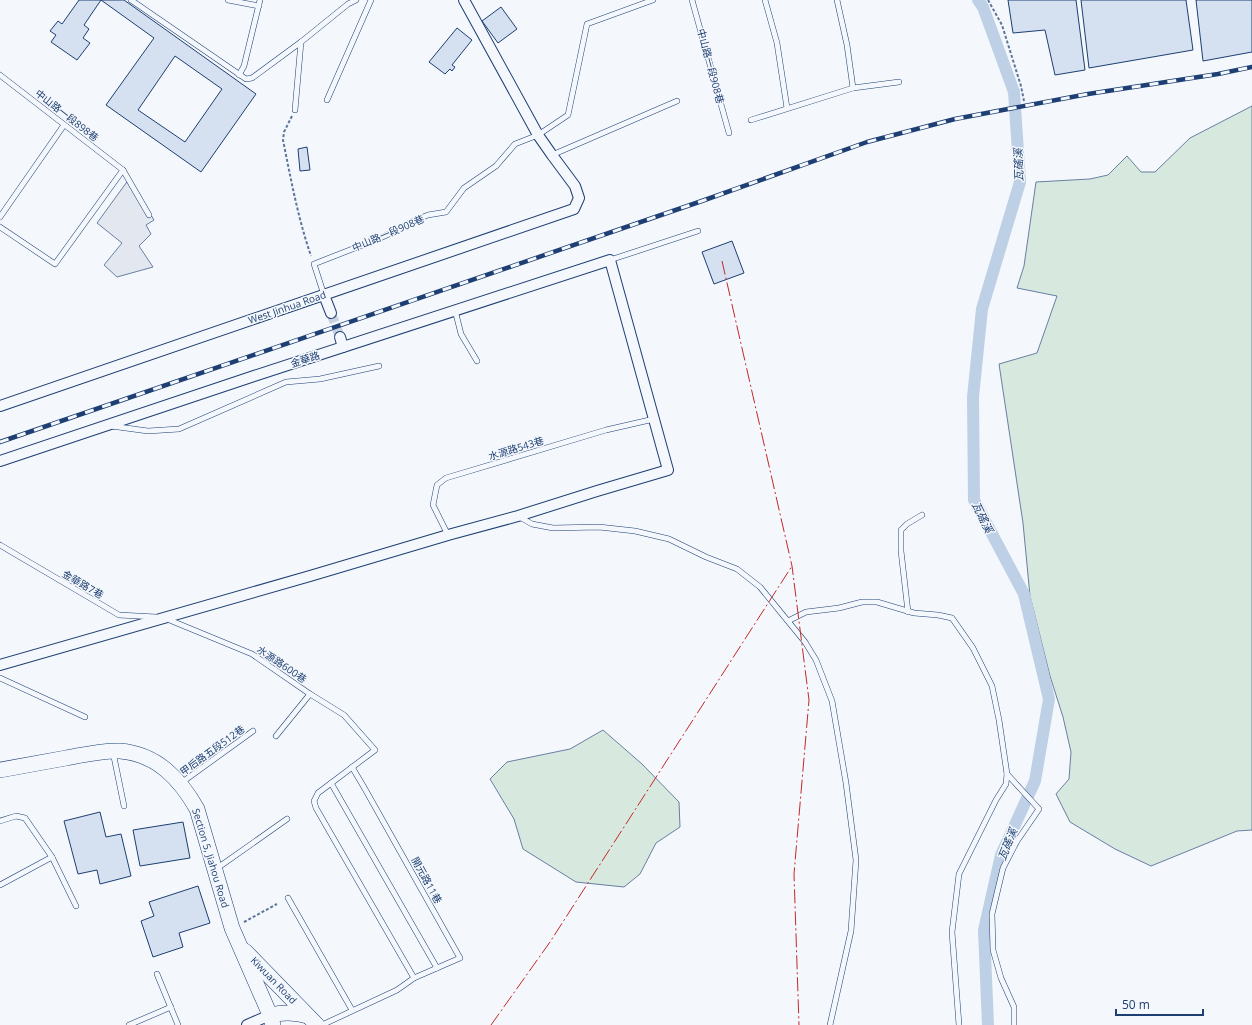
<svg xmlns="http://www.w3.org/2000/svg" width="1252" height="1025" viewBox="0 0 1252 1025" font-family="'Open Sans','Noto Sans TC',sans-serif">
<rect width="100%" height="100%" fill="#f4f7fb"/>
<g fill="#d7e8df" stroke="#687fa3">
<polygon points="1252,106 1252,830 1237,831 1151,866 1115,849 1070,822 1056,794 1069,779 1071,752 1063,717 1050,676 1030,596 1023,523 999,364 1037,353 1057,296 1017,288 1024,266 1036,182 1090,179 1108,175 1127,156 1141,172 1155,172 1190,138"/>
<polygon points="603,730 642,764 679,802 680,827 656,843 640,874 624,887 576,882 523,849 514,819 490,779 507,762 570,749"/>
</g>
<polygon fill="#e3e8f0" stroke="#687fa3" points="129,179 154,220 146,225 151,234 139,246 153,267 117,277 104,265 122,243 97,223"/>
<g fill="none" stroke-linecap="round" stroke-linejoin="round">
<polyline stroke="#bed0e5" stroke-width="12" points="978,0 983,7 1014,92 1020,182 982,309 973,397 974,500 1024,594 1049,699 1035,781 1001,855 984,930 988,1025"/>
</g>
<g fill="#d5e0f0" stroke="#1d3f73" fill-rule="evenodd">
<path d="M79 0H124L256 94 201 172 106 105 154 38 101 0 84 25 89 29 83 38 90 43 77 60 51 42 56 35 50 31 58 21 62 24ZM175 56 222 89 185 142 138 110Z"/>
<polygon points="1008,0 1076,0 1085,70 1055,75 1045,30 1013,33"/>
<polygon points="1081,0 1186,0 1193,50 1089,68"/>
<polygon points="1196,0 1252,0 1252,52 1203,61"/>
<polygon points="501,7 517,29 498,43 482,21"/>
<polygon points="457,28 472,40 452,65 455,67 452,71 450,69 445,74 429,62"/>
<polygon points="307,147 310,170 300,171 298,149"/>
<polygon points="732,241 744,273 714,284 702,252"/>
<polygon points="100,812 106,837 121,834 131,876 100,884 97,870 78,874 64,821"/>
<polygon points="183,822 190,858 140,866 133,830"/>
<polygon points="198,886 210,923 179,933 183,947 153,957 141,921 154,916 149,902"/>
</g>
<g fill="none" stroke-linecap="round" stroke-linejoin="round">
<polyline stroke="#c9d2e0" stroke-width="10" stroke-dasharray="10 5" stroke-linecap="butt" points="331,313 340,337"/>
<defs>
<g id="lane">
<polyline points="131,0 246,79 252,78 301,42"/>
<polyline points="228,0 259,6"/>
<polyline points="692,0 729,133"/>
<polyline points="765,0 777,43 787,108"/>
<polyline points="837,0 847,45 853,88"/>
<polyline points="0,75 123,170 149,215"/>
<polyline points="239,75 244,66 260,0"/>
<polyline points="327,100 371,0"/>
<polyline points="295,110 301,42 348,4 356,0"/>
<polyline points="751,120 853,88 899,82"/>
<polyline points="552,155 677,101"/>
<polyline points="0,217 64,125"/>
<polyline points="0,227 55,264 123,170"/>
<polyline points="610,260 698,231"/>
<polyline points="324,295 314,264 378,239 398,230 411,222 428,215 446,212 464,188 496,166 515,144 538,135 568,115 587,24 653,0"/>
<polyline points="455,310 461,334 477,361"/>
<polyline points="111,426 148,431 179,429 286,382 320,379 379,366"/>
<polyline points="518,516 532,524 553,528 599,527 635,531 669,539 706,557 737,569 760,587 805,642 816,660 832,701 846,783 856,860 851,931 830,1025"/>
<polyline points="448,535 433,505 437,485 446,478 606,430 654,419"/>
<polyline points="0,545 119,615 156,617"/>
<polyline points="908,612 901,551 901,530 907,524 922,515"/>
<polyline points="167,619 252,654 310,694 344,715 375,750 318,793 314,801 316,808 414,978 397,990 322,1025"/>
<polyline points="788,621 806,612 839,608 862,602 877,602 914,613 938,615 952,618 973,648 992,686 999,720 1007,774 1006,784 996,800 959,874 952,932 959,1025"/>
<polyline points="0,678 85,717"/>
<polyline points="276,736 310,694"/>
<polyline points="113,752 124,806"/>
<polyline points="352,767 365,789 460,958 414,978"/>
<polyline points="1007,774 1039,809 1017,841 1003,868 992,914 993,950 1001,978 1014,1007 1014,1025"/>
<polyline points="181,783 253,731"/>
<polyline points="331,783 437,968"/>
<polyline points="0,821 16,816 25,818 52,857 0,885"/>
<polyline points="52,857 76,906"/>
<polyline points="216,869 287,819"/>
<polyline points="288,898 352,1010"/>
<polyline points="157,974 178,1025"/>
<polyline points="129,1025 171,1007"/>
</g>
<g id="street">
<polyline points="324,295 331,313"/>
<polyline points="340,337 343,347"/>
<polyline points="0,406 574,209 579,198 575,186 552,155 538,135 464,0"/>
<polyline points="0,461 254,376 610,260 668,470 597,491 518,516 448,535 310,576 0,665"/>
<polyline points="247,1025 270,1015"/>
</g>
<g id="secondary">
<path d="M0 770C22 766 44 762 66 758 83 755 103 750 120 751 157 754 180 779 197 809L232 928 270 1015 273 1025"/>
<polyline points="245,951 317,1025"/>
<path d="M270 1015C284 1012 295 1012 308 1016"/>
</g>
</defs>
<use href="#lane" stroke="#1d3f73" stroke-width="6"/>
<use href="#street" stroke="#1d3f73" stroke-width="12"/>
<use href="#secondary" stroke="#1d3f73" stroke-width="16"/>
<g stroke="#5e769c" stroke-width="2" stroke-dasharray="3 2" stroke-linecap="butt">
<polyline points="988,0 1002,25 1021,86 1024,101"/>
<path d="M292 116 284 132 283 140C291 180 298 218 311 256"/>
<polyline points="244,922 277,904"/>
</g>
<use href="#lane" stroke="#f4f7fb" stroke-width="5"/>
<use href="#street" stroke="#f4f7fb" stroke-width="10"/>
<use href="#secondary" stroke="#f4f7fb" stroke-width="15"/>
<defs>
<polyline id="rail" points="0,442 699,202 867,142 955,119 1088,94 1218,74 1252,67"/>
</defs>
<use href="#rail" stroke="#1d3f73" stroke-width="4.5"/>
<use href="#rail" stroke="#f4f7fb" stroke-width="3" stroke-dasharray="9" stroke-linecap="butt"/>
<g stroke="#c62828" stroke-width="1" stroke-dasharray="14 3 2 3" stroke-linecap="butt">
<polyline points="722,261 792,566 809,700 794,874 799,1025"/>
<polyline points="491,1025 550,942 792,566"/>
</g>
</g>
<g text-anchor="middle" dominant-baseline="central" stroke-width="3" stroke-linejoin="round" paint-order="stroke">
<g font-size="10" fill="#1d3f73" stroke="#f4f7fb">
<text transform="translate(711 66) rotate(75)">中山路一段908巷</text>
<text transform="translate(67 115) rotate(38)">中山路一段898巷</text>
<text transform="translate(388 233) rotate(-23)">中山路一段908巷</text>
<text transform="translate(287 307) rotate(-19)">West Jinhua Road</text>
<text transform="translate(305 359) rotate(-18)">金華路</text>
<text transform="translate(516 448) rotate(-17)">水源路543巷</text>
<text transform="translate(83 584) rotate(30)">金華路7巷</text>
<text transform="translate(282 664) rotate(34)">水源路600巷</text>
<text transform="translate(212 750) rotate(-36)">甲后路五段512巷</text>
<text transform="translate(211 858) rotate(73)">Section 5, Jiahou Road</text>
<text transform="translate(427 880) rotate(61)">開元路11巷</text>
<text transform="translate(274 980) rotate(46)">Kiwuan Road</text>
</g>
<g font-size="11" font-style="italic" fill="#1d3f73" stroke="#f4f7fb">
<text transform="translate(1018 165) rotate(-92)">瓦磘溪</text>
<text transform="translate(983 517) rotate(64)">瓦磘溪</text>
<text transform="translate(1007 844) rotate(-68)">瓦磘溪</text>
</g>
</g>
<path d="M1116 1009v6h87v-6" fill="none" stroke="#1d3f73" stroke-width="2"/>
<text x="1122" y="1009" font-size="12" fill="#1d3f73" stroke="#f4f7fb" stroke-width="3" paint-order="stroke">50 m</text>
</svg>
